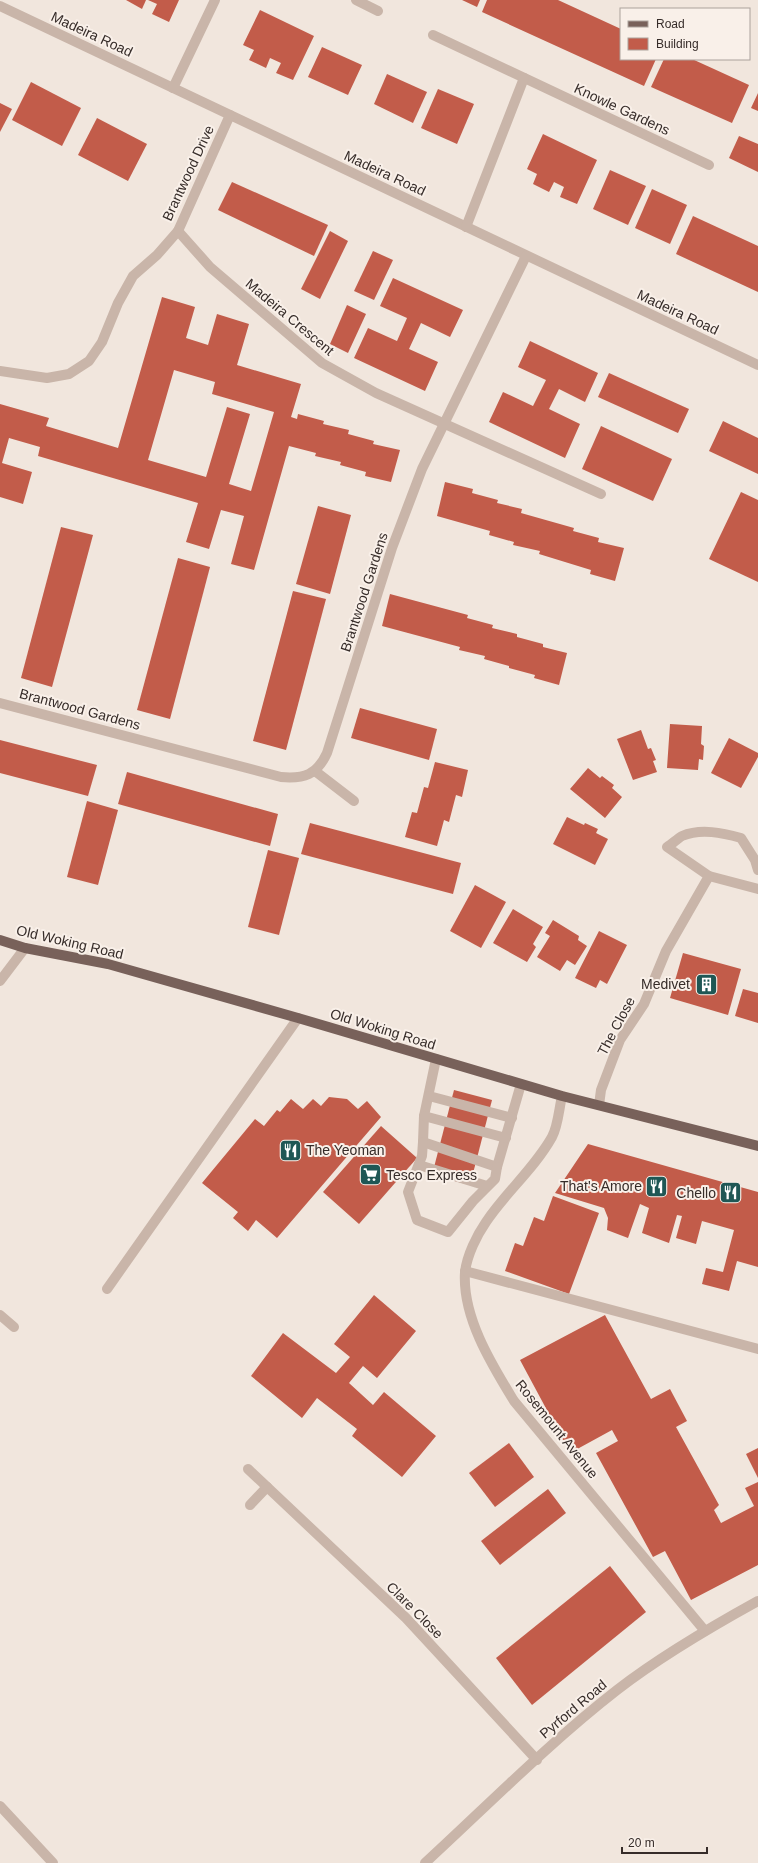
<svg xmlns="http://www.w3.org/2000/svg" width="758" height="1863" viewBox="0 0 758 1863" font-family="Arial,sans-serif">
<rect width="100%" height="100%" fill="#f1e6dd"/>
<g fill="#c25c4a" fill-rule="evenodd">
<polygon points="126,0 146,0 142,9"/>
<polygon points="148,0 179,0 169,22 152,14 157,4"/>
<polygon points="462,0 480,0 477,7"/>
<polygon points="487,0 558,0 621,29 621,59 656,59 644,86 482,12"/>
<polygon points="260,10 314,36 293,80 276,73 281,63 270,58 266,68 249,60 254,50 243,45"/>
<polygon points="322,47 362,65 348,95 308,77"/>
<polygon points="664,59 692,59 749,85 732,123 651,87"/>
<polygon points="387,74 427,92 413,123 374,104"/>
<polygon points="31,82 81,108 62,146 12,120"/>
<polygon points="438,89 474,104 457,144 421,128"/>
<polygon points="758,93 758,111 751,108"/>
<polygon points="0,103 12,109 0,132"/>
<polygon points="97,118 147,144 128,181 78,155"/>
<polygon points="543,134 597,160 577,204 560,197 564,187 554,182 549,192 533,184 537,174 527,169"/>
<polygon points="739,136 758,144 758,172 729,158"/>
<polygon points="610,170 646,186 628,225 593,209"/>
<polygon points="232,182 328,225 314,256 218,210"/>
<polygon points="652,189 687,205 670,244 635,228"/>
<polygon points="693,216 758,246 758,292 676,254"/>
<polygon points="330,231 348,241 320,299 301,289"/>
<polygon points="373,251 393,260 374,300 354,291"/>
<polygon points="393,278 463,310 450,337 421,323 409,349 438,362 425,391 354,358 368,328 397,341 407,318 380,306"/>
<path d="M162 297 195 307 186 338 208 345 217 314 249 324 237 365 301 384 291 417 297 419 298 414 324 421 323 424 349 430 348 434 374 441 373 444 400 450 391 482 365 476 366 472 340 465 341 462 315 456 316 453 289 446 254 570 231 564 244 516 221 510 209 549 186 542 198 503 38 456 40 447 9 438 2 463 32 472 23 504 0 497V404L49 418 46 426 118 448ZM174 370 215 382 212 394 274 412 251 491 229 484 250 414 227 407 206 477 148 460Z"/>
<polygon points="347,305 366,314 348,353 330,344"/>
<polygon points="530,341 598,373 585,402 559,389 549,409 580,424 565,458 489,422 503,392 533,406 546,380 518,367"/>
<polygon points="609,373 689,409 678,433 598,397"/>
<polygon points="723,421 758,438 758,474 709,451"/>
<polygon points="601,426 672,459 653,501 582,469"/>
<polygon points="445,482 473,489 472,493 498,500 497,503 522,509 521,513 574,528 573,531 599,538 598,542 624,548 615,581 590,574 591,570 539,554 540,551 513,545 514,542 489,535 490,531 437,516"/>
<polygon points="741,492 758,500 758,582 709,559"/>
<polygon points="318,506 351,515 330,594 296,584"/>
<polygon points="61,527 93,535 52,687 21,678"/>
<polygon points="178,558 210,567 170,719 137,710"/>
<polygon points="293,591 326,599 286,750 253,741"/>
<polygon points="390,594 468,615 467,618 493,625 492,628 517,634 517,637 543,644 543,647 567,653 559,685 534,678 535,675 509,668 509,666 484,659 485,656 459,650 460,647 382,626"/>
<polygon points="360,708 437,729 429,760 351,738"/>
<polygon points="670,724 702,726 701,744 704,746 703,760 699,759 698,770 667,768"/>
<polygon points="641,730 648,749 651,748 656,760 653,761 657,772 633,780 617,739"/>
<polygon points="729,738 758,753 758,757 741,788 711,773"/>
<polygon points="0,740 97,765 88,796 0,773"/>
<polygon points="435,762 468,770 462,797 456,795 449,822 444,820 437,846 405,837 412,812 417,813 424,787 428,788"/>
<polygon points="588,768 600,778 602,776 614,785 612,788 622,797 605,818 570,789"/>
<polygon points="127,772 278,814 270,846 118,804"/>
<polygon points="87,801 118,810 98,885 67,877"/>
<polygon points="567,817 584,825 585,823 598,829 596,833 608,839 595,865 553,844"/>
<polygon points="310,823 461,863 453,894 301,854"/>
<polygon points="268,850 299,858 279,935 248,927"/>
<polygon points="475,885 506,902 481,948 450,931"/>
<polygon points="513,909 543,927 533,944 536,947 527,962 493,943"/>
<polygon points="553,920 579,936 578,940 587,946 575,965 567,960 560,971 537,957 550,936 545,933"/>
<polygon points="599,931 627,945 607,984 600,980 596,988 575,978"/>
<polygon points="683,953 741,969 728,1015 670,998"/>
<polygon points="743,989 758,993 758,1023 735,1016"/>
<polygon points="454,1090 492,1100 470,1185 432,1175"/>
<polygon points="329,1097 347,1099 358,1109 367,1101 381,1117 277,1238 256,1220 248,1231 233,1218 238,1212 202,1183 255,1119 264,1126 277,1110 280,1112 291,1099 303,1109 313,1099 321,1106"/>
<polygon points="381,1126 417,1158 359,1224 323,1192"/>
<polygon points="588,1144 758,1192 758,1267 737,1261 729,1291 702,1284 706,1268 723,1272 734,1230 702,1221 696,1244 676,1238 682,1216 677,1215 669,1243 642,1233 649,1208 640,1204 628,1238 607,1230 608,1218 604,1208 555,1193"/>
<polygon points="553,1196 599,1213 569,1294 505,1271 515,1243 523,1246 534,1217 544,1221"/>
<polygon points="374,1295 416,1331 377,1378 363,1366 349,1383 373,1405 384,1392 436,1436 402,1477 352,1436 357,1429 317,1398 302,1418 251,1376 283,1333 336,1373 350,1357 334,1344"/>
<polygon points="605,1315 651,1399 670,1389 687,1421 676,1427 719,1505 714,1510 721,1523 754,1506 745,1488 758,1482 758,1565 691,1600 665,1551 653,1557 596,1453 618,1441 612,1430 570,1453 520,1360"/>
<polygon points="509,1443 534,1477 495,1507 469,1473"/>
<polygon points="758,1448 758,1478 746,1454"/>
<polygon points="548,1489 566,1513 500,1565 481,1541"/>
<polygon points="610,1566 646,1612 532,1705 496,1658"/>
</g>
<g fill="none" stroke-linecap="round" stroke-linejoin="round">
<g stroke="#c9b5a9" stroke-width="10">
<polyline points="356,0 378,11"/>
<polyline points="0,6 758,365"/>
<polyline points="433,35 709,165"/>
<polyline points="173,88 215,0"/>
<polyline points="466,227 524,78"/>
<polyline points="178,231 210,267 322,363 376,393 601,494"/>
<polyline points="0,371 47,378 69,374 89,361 102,342 118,303 133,276 157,255 178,231 230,115"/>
<path d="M0 703 281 777C304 779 317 775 327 753L392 548 422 469 526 256"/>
<polyline points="315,771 354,801"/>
<path d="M758 870 755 860 741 838C723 833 701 828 682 836 677 839 672 844 667 847L709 876 758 889"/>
<polyline points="0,981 25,948"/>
<polyline points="436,1059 424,1116 423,1142 497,1167 521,1084"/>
<polyline points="429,1096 512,1118"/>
<path d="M562 1096C559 1109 558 1126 552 1137 534 1169 506 1192 486 1222 477 1235 467 1255 465 1272 462 1317 492 1365 514 1401L705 1631"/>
<polyline points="599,1105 601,1090 620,1040 644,1004 666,951 709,876"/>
<polyline points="424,1116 506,1138"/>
<polyline points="423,1142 422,1156 408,1192 417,1220 448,1232 473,1201 495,1179 497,1167"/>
<polyline points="419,1165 487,1186"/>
<polyline points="465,1271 758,1349"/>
<polyline points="107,1289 298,1018"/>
<polyline points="0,1315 14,1327"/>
<polyline points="248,1469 406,1618 537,1760"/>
<polyline points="250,1505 267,1487"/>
<polyline points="0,1806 53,1863"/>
<path d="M425 1863C488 1805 549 1743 617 1690 661 1656 709 1628 758 1601"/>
</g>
<polyline stroke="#78615a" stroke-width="10" points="0,940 25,948 108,964 298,1018 562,1096 758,1146"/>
</g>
<defs>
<symbol id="building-square" viewBox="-11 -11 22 22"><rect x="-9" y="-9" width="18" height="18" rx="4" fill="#1f5755" stroke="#f9f0e9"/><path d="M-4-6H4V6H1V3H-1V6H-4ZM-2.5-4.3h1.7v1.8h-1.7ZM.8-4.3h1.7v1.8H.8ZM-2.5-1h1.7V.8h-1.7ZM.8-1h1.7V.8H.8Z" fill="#fff"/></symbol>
<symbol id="restaurant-square" viewBox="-11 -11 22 22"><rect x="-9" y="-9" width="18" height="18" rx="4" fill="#1f5755" stroke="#f9f0e9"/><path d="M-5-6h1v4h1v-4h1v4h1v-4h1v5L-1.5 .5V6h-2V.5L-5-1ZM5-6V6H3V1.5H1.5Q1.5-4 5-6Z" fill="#fff"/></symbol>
<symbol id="supermarket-square" viewBox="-11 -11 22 22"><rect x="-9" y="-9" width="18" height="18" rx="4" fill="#1f5755" stroke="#f9f0e9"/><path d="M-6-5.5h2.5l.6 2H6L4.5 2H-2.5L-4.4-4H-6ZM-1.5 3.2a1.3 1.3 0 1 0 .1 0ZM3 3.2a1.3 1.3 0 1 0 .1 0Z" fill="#fff"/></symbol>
</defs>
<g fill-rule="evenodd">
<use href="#building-square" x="694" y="972" width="25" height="25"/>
<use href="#restaurant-square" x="278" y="1138" width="25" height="25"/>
<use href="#supermarket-square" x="358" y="1162" width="25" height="25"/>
<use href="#restaurant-square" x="644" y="1174" width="25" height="25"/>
<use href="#restaurant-square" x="718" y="1180" width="25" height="25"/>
</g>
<g text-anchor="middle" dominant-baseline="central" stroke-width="4" stroke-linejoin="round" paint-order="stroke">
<g font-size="14" fill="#362c29" stroke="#f9f0e9">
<text transform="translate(92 34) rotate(25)">Madeira Road</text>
<text transform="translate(622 109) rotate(25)">Knowle Gardens</text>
<text transform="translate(188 173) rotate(-65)">Brantwood Drive</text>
<text transform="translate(385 173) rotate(25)">Madeira Road</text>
<text transform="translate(678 312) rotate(25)">Madeira Road</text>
<text transform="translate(290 317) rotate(40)">Madeira Crescent</text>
<text transform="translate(364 592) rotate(-72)">Brantwood Gardens</text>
<text transform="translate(80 709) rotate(15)">Brantwood Gardens</text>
<text transform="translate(70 942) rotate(13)">Old Woking Road</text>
<text transform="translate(616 1026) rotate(-62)">The Close</text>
<text transform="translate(383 1029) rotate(17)">Old Woking Road</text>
<text transform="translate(557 1429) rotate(51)">Rosemount Avenue</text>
<text transform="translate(415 1610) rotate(45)">Clare Close</text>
<text transform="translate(573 1709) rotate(-40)">Pyrford Road</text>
</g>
<g font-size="14" fill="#362c29" stroke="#f9f0e9" text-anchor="end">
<text x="690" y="984">Medivet</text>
<text x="306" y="1150" text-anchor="start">The Yeoman</text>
<text x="386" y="1175" text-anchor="start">Tesco Express</text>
<text x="642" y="1186">That's Amore</text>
<text x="716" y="1193">Chello</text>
</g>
</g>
<rect x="620" y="8" width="130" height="52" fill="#f9f0e9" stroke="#aba29c"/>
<rect x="628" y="21" width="20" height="6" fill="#78615a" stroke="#aba29c"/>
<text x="656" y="28" font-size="12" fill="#362c29">Road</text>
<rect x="628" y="38" width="20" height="12" fill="#c25c4a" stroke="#aba29c"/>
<text x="656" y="48" font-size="12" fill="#362c29">Building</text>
<path d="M622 1847v6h85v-6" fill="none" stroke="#362c29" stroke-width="2"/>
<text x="628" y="1847" font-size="12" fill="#362c29" stroke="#f9f0e9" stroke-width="3" paint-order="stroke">20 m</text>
</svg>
